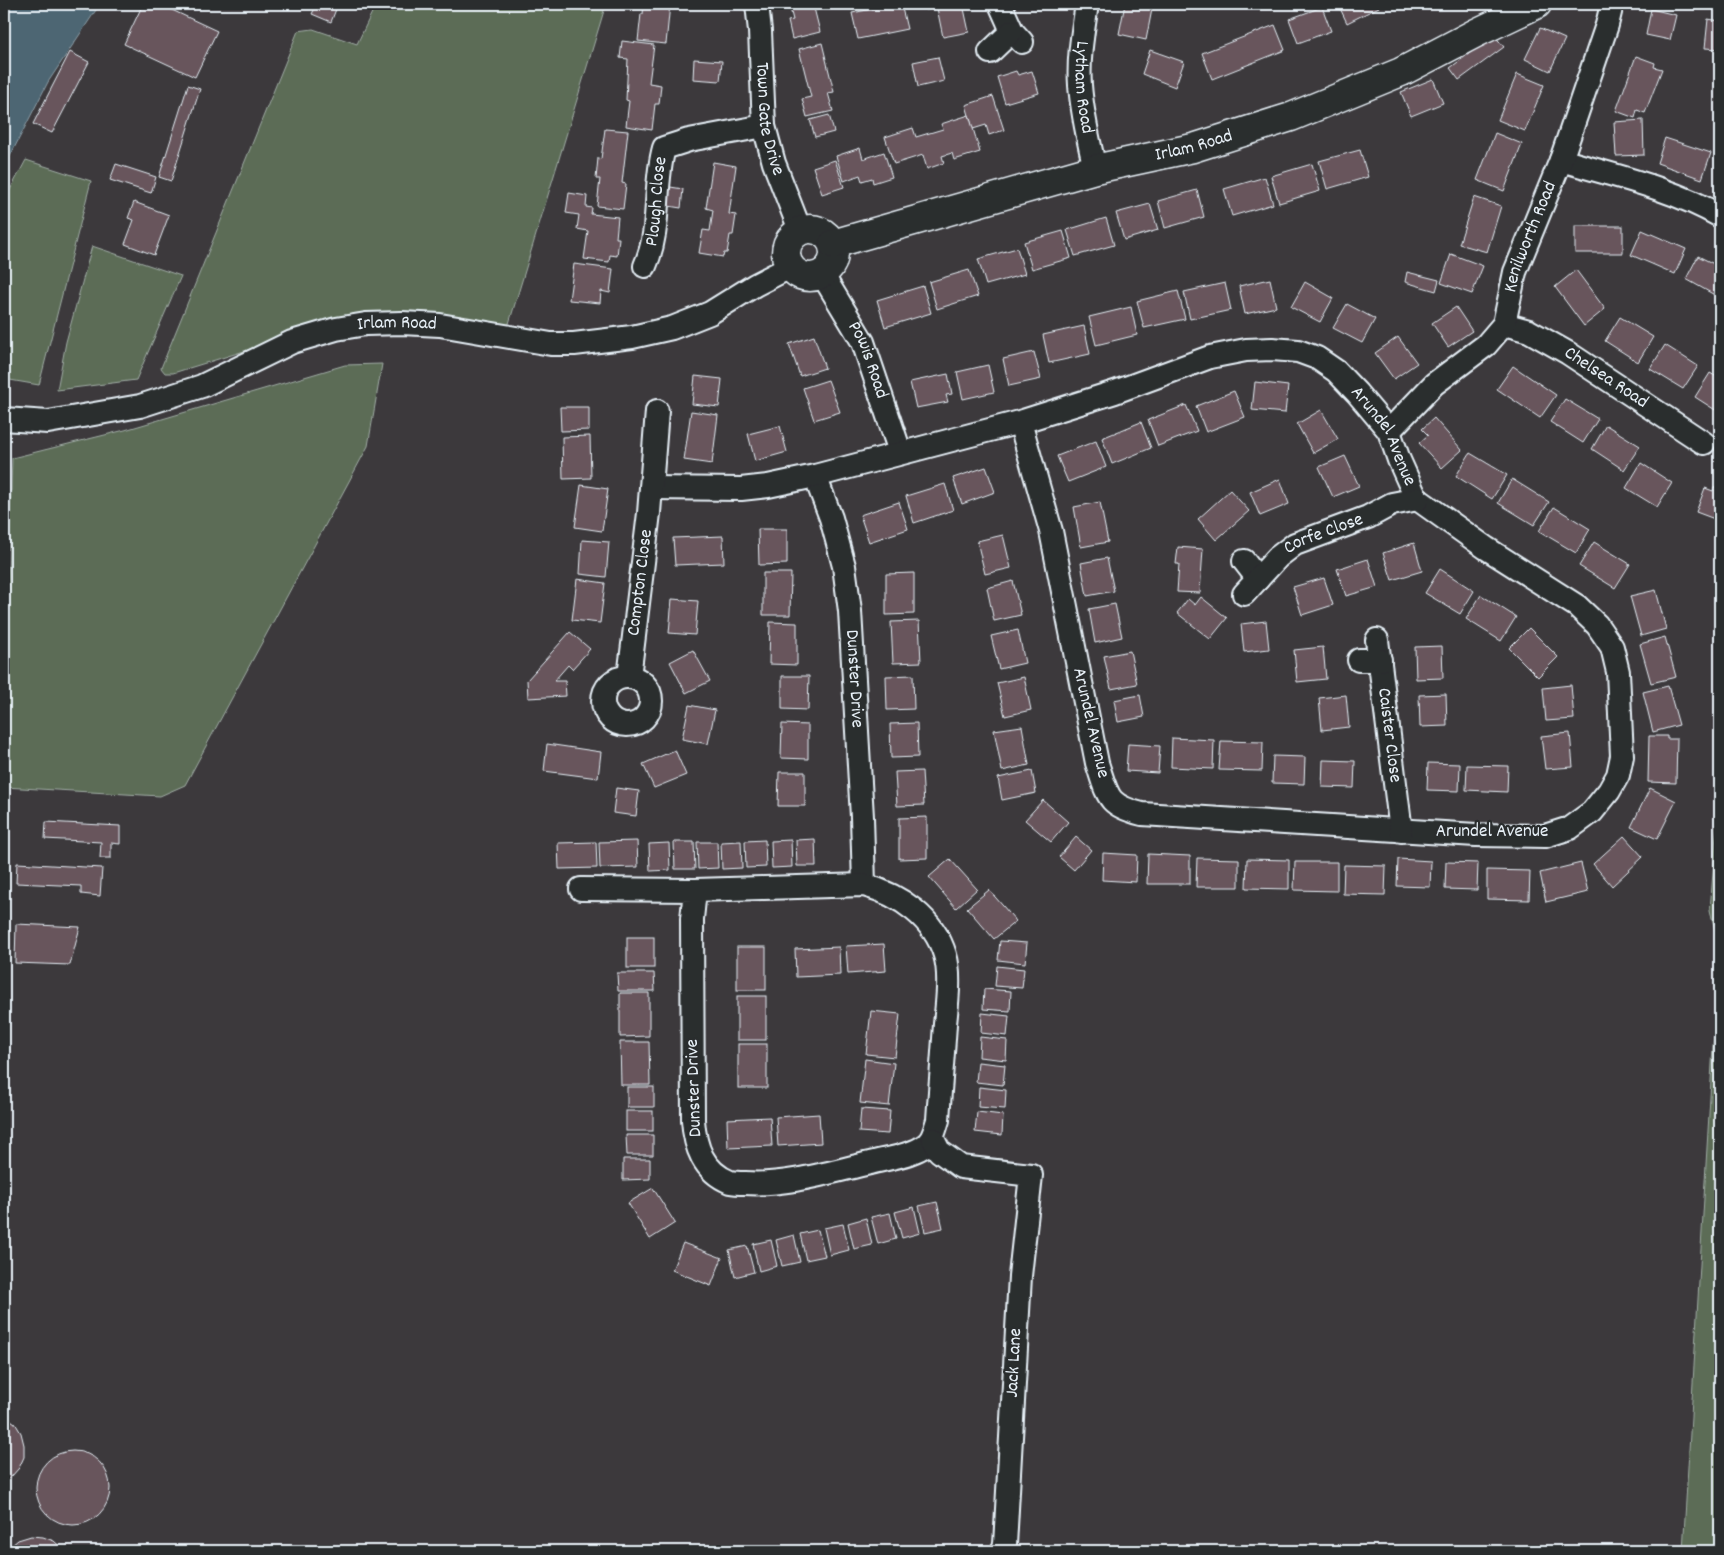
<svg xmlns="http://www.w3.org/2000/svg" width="1724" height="1555" viewBox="0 0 1724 1555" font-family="Dekko,sans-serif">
<rect width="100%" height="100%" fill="#3c393c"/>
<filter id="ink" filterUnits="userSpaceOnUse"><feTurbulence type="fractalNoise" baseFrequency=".02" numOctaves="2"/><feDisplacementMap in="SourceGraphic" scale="10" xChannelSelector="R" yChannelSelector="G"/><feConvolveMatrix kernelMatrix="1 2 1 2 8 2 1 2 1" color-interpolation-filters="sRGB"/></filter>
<g filter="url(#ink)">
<g fill="#5b6c56" stroke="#a2aea7">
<polygon points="376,4 606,4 504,340 450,331 296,335 173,373 165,373 161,368 298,31 313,29 357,44"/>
<polygon points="26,160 91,181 39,385 4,379 4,201"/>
<polygon points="92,246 181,276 136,380 57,390 66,342"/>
<polygon points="382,364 368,446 185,785 160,796 4,787 4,695 12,458 125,430 345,365"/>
<polygon points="1720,785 1720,1551 1683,1551 1719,946 1710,910"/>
</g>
<polygon fill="#4e6673" stroke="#8c9ea8" points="4,4 100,4 48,82 4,168"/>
<g fill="#67555c" stroke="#e8f1f8">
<polygon points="143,4 159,4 217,31 195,77 124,44"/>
<polygon points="317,4 338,4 331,22 312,14"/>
<polygon points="644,4 670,4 666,44 638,41 641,14 643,14"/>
<polygon points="807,4 813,4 820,32 792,39 788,21 793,20 790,8"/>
<polygon points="815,4 833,4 834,6 816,10"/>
<polygon points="897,4 901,4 907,29 858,39 852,13"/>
<polygon points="925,4 963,4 969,32 943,37 937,8 926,10"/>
<polygon points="1125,4 1153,4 1146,40 1119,34"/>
<polygon points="1338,4 1377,4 1379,7 1347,23"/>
<polygon points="1322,7 1331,31 1298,43 1289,19"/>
<polygon points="1651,9 1676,15 1670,40 1646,35"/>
<polygon points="1708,19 1720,21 1720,49 1705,48"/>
<polygon points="1275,25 1285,50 1212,79 1202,53"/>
<polygon points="1540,28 1565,39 1550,71 1525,59"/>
<polygon points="1494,35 1504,47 1459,80 1450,68"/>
<polygon points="622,41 654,45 649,83 661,85 659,104 655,104 652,130 626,126 629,101 626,100 628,59 620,58"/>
<polygon points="822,43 834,92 828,93 833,111 807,117 802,99 811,97 799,49"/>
<polygon points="1150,50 1184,62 1175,87 1142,74"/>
<polygon points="70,52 89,62 52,133 33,124"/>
<polygon points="1636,56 1655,63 1654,67 1662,69 1645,113 1637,110 1635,118 1616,111"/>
<polygon points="938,57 944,81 918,87 913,62"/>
<polygon points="694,59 722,61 720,81 693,79"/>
<polygon points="1016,71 1018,75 1032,71 1039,93 1005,103 997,77"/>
<polygon points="1517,74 1544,85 1525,131 1498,120"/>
<polygon points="1433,79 1443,103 1411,116 1401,92"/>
<polygon points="188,85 200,89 171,181 159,177"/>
<polygon points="993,96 1004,130 989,135 986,125 973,129 966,105"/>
<polygon points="829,115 834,132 815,137 810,120"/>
<polygon points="969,115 980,152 954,160 952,153 942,156 944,163 927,169 923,155 894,164 885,137 913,128 916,137 943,129 941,124"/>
<polygon points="1643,120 1644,155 1616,156 1614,122"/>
<polygon points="605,129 628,131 622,183 626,184 623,209 597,206 600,179 596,179 598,158 601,159"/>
<polygon points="1495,133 1522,144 1504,191 1477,180"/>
<polygon points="1665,138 1711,153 1702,179 1657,163"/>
<polygon points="860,148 863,159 884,152 892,177 873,183 872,178 862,181 860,175 844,181 836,156"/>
<polygon points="1360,150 1368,177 1327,189 1319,161"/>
<polygon points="835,160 844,187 822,194 813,167"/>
<polygon points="713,162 736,166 729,214 736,215 733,235 730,235 727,253 724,253 723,257 699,253 703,230 710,231 713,210 706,208"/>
<polygon points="116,164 156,177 151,193 110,180"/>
<polygon points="1312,164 1320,191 1279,203 1271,176"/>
<polygon points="1265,177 1273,204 1232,216 1224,189"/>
<polygon points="664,186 683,189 681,208 662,205"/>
<polygon points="1197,190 1204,217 1165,228 1158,201"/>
<polygon points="569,193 587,196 586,207 592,208 591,214 618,217 616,238 619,238 617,256 610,255 609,262 584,259 588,231 577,229 579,215 566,213"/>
<polygon points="1474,197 1501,206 1487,252 1459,244"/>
<polygon points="134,202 169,215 154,255 125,244 134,220 128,218"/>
<polygon points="1150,204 1158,230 1124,240 1116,213"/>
<polygon points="1106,218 1114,245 1075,256 1067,230"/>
<rect x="1575" y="226" width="48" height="27"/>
<polygon points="1642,230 1686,249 1675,274 1631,255"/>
<polygon points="1063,231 1071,258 1032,269 1024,242"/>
<polygon points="1017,248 1025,274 986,285 978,259"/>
<polygon points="1451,254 1483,266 1472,294 1441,283"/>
<polygon points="1698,256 1720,267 1720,298 1686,279"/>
<polygon points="574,264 613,269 610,293 601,291 600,303 569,300"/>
<polygon points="969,270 978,296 937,309 929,282"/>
<polygon points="1576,270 1605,309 1584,326 1555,287"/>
<polygon points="1407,272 1439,280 1436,291 1405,282"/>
<polygon points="1270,279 1276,307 1245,314 1239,286"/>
<polygon points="1305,282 1333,298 1320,322 1291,307"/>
<polygon points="1225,283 1231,310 1190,319 1184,292"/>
<polygon points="923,286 931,313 885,327 877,300"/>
<polygon points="1178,291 1185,319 1144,328 1137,301"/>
<polygon points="1347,304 1375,319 1362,343 1333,328"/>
<polygon points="1131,307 1137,335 1096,345 1089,317"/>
<polygon points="1456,307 1472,331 1448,347 1432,323"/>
<polygon points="1620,317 1653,337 1638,362 1605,341"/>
<polygon points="1084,326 1090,354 1049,363 1043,335"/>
<polygon points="814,336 825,368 800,376 789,344"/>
<polygon points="1398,337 1417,363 1394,379 1375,353"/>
<polygon points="1665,345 1698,366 1683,389 1650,369"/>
<polygon points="1034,352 1041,379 1009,386 1003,359"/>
<polygon points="988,365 994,392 963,399 957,372"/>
<polygon points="1513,366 1556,395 1540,418 1497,389"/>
<polygon points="1710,373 1720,379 1720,413 1695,397"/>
<polygon points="948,374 952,394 946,395 948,402 916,408 910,382"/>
<polygon points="695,376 722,379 719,407 692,404"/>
<polygon points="828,380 840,412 814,420 803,388"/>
<polygon points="1255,382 1288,386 1285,413 1252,410"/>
<polygon points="1234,391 1245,417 1206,432 1196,406"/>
<polygon points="1565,399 1598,419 1583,443 1550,422"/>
<polygon points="1186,405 1197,431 1158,446 1148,420"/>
<polygon points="560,407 589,407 589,430 561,431"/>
<polygon points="1321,410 1338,439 1313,453 1297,424"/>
<polygon points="691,411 718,415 712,464 684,460"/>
<polygon points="1434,418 1462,450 1442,468 1419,443 1428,435 1422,429"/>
<polygon points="1141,422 1151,448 1112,464 1102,438"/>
<polygon points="1606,425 1640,446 1624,470 1592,449"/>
<polygon points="780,426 787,452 755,461 748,434"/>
<polygon points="590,436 591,478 563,479 562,437"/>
<polygon points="1096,441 1106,467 1068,482 1057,456"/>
<polygon points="1470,453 1507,475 1492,499 1456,476"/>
<polygon points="1345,456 1359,486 1333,497 1319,467"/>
<polygon points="1641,463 1672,483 1657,507 1626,488"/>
<polygon points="986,467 995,492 962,504 953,478"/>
<polygon points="1280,479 1289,504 1260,516 1250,492"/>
<polygon points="1512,479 1549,502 1534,525 1498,503"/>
<polygon points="945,484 953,510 914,523 906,496"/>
<polygon points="581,485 608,489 602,531 575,527"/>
<polygon points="1715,486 1720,488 1720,521 1696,512 1705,488 1713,491"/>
<polygon points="1230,490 1249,511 1216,540 1198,519"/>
<polygon points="899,502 908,529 869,542 860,515"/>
<polygon points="1100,502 1108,542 1081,547 1074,507"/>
<polygon points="1554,507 1590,529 1576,553 1539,531"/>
<polygon points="758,529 787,529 787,564 759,565"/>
<polygon points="1003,535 1011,568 985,574 977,541"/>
<polygon points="723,536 724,563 675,565 673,538"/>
<polygon points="582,540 609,542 606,577 580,574"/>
<polygon points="1594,542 1630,564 1615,588 1579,566"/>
<polygon points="1414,543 1422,571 1392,580 1383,553"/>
<polygon points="1178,547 1203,549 1200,593 1177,592 1179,564 1176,564"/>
<polygon points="1107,558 1114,591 1087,596 1081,563"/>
<polygon points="1368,559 1377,587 1346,596 1337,569"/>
<polygon points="1440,569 1474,591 1460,614 1425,593"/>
<polygon points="763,573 791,573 790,615 763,615"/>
<polygon points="914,573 914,614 886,615 886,574"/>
<polygon points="1324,578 1333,605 1302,615 1293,587"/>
<polygon points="577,579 605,583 600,623 572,620"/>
<polygon points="1013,581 1021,615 994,621 987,588"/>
<polygon points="1656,590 1666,629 1641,636 1630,596"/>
<polygon points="1481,595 1516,617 1501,641 1466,619"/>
<polygon points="1201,597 1227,618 1210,639 1177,613 1188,599 1195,605"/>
<polygon points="672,599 698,601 695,635 669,633"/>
<polygon points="1115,604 1122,637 1095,643 1089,609"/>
<polygon points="919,621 921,662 893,663 891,622"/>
<polygon points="1266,621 1269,649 1244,652 1241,624"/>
<polygon points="770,622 797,623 797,665 769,664"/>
<polygon points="1529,628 1558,657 1538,677 1509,648"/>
<polygon points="1018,630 1025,663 999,669 991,636"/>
<polygon points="570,632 590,649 572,669 568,665 554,681 565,681 566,696 528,698 527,680"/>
<polygon points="1665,637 1676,677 1651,683 1640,644"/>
<polygon points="1442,646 1443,678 1416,679 1415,647"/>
<polygon points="1323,647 1326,679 1297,682 1294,650"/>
<polygon points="693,650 710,681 686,693 670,662"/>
<polygon points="1130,651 1137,684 1111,689 1104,656"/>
<polygon points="913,675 914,709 887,710 886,676"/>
<polygon points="782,676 809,676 808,710 782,709"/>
<polygon points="1024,677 1031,710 1005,716 997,683"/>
<polygon points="1571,685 1574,719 1546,721 1543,688"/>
<polygon points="1668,686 1679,725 1653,732 1643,692"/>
<polygon points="1446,694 1447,726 1420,727 1419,695"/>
<polygon points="1140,695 1144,717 1118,722 1114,700"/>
<polygon points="1346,695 1349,727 1322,730 1319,698"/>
<polygon points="689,705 715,710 708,744 682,739"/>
<polygon points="917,723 918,757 891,758 890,724"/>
<polygon points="782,724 808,725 808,759 781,758"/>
<polygon points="1022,726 1029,765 1002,771 994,730"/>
<polygon points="1570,733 1573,767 1545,769 1541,736"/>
<polygon points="1649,736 1667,736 1667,739 1677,739 1676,783 1648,782"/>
<polygon points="1172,738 1214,740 1213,769 1171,767"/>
<polygon points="1221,741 1263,742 1262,771 1219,770"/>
<polygon points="547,744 601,752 598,778 544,771"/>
<polygon points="1128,744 1160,746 1158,773 1126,771"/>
<polygon points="675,750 686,775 654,788 643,764"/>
<polygon points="1273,756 1305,757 1304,784 1272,783"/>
<polygon points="1323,760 1355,761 1354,788 1322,787"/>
<polygon points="1428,763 1460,764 1459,791 1427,790"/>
<polygon points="1467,765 1508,766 1507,792 1466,790"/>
<polygon points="922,771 924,805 897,806 895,772"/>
<polygon points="1032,771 1036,793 1002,800 998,778"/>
<polygon points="779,772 805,772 805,806 778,806"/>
<polygon points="616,788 639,791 636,816 613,813"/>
<polygon points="1650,788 1676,801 1657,839 1631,827"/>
<polygon points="1043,800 1068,822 1051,842 1025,820"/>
<polygon points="927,817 927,858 899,859 899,818"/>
<polygon points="46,822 120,826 120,844 111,843 111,858 100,858 101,842 45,839"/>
<polygon points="1624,836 1643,857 1612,886 1593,864"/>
<polygon points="1076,837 1091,850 1074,870 1059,857"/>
<polygon points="815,839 816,866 797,866 796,840"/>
<polygon points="765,840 766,867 746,868 745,841"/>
<polygon points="791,840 792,867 772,868 771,841"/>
<polygon points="637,841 638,867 600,868 599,842"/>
<polygon points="741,841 742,868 722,869 721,842"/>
<polygon points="596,842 597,868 559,869 558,843"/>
<polygon points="674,842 694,842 695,869 675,869"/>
<polygon points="697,842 717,842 718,868 698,869"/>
<polygon points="669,843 670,870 650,871 649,844"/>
<polygon points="1103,853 1137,855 1136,882 1102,880"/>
<polygon points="1148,854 1190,856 1190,884 1147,884"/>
<polygon points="1197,858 1239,859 1239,887 1196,887"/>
<polygon points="950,859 977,889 956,908 929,877"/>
<polygon points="1247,859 1289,860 1289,889 1246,888"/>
<polygon points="1398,859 1431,861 1430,887 1397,886"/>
<polygon points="1295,862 1337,862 1337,891 1294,890"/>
<polygon points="1446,862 1478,863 1477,890 1445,889"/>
<polygon points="17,863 102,868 100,896 81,894 81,886 16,883"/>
<polygon points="1581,863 1588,892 1546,902 1540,873"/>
<polygon points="1344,865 1386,866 1385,895 1343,894"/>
<polygon points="1487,870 1530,871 1529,900 1487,899"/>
<polygon points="989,890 1016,921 994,939 967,908"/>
<polygon points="16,924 80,927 70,965 15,963"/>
<rect x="627" y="937" width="27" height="31"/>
<polygon points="1000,941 1027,943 1025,963 998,960"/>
<polygon points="884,944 886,971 848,974 846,946"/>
<rect x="737" y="947" width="29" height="43"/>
<polygon points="839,947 840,975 796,977 795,949"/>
<polygon points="997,966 1024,969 1022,988 995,986"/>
<polygon points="617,973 654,973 655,991 618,991"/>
<polygon points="984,989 1011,991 1010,1011 983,1009"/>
<polygon points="620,993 649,993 649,1036 620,1037"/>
<rect x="737" y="996" width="29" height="44"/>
<polygon points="871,1011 900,1014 895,1057 866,1054"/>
<polygon points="982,1013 1009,1016 1007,1036 981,1033"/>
<polygon points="980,1037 1007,1040 1006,1060 979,1057"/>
<polygon points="620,1042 649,1042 650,1085 621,1085"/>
<rect x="738" y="1044" width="29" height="44"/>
<polygon points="865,1059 894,1063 889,1106 860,1103"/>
<polygon points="978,1062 1005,1065 1003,1085 976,1082"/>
<rect x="627" y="1087" width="27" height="20"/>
<polygon points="979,1087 1006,1090 1005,1109 978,1107"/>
<polygon points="861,1109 890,1111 888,1134 859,1132"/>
<rect x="626" y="1111" width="27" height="20"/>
<polygon points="977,1112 1003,1115 1002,1135 975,1132"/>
<polygon points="819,1114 821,1143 778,1146 776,1117"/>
<polygon points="770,1117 772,1146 728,1148 727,1119"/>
<polygon points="626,1135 653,1135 653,1155 627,1155"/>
<polygon points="623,1159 650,1159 650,1179 623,1180"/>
<polygon points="653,1188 675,1223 650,1239 628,1203"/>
<polygon points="937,1202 943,1228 925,1232 919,1206"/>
<polygon points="914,1207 920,1233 902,1238 895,1212"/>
<polygon points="890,1213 896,1239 878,1244 871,1217"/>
<polygon points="866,1218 872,1245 854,1249 848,1223"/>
<polygon points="843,1224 849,1250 830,1255 824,1228"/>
<polygon points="818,1230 825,1256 806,1260 800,1234"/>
<polygon points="794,1235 800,1262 782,1266 776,1240"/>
<polygon points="771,1240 777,1266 759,1271 753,1244"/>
<polygon points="683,1243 722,1258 711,1286 672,1270"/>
<polygon points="747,1246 754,1272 735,1277 729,1250"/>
<polygon points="4,1415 15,1423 21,1433 24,1445 24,1457 19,1468 11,1477 4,1482"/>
<circle cx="73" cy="1488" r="37"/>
<polygon points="31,1536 43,1537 54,1541 65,1551 5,1551 18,1540"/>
</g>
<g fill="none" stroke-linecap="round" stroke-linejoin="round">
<defs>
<g id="minor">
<path id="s1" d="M757 4 760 31 764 126 774 163 800 230"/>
<polyline points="1000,4 1012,31 1022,42"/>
<path id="s2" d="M1087 4C1083 31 1078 58 1080 85 1082 114 1089 142 1095 169"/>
<polyline points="990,52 1012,31"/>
<path d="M1561 160C1615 176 1671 188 1720 216"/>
<path id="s3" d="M645 266C662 228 653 187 664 148L689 140 764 126"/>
<path id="s4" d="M822 274 863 342 900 452"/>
<path id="s5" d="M1504 324 1529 331 1568 353 1704 443"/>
<path id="s6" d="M4 419 48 422 140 406 202 386 292 342 336 329 366 324 402 323 440 325 551 344H574L632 337 672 328 710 313 755 285 790 267"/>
<path id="s7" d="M1389 431 1434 384 1486 345 1504 324 1515 272 1561 160 1607 25 1612 4"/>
<path id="s8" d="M815 476 831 518 844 566 850 611 862 817 864 885"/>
<path id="s9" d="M651 488 741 489 768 486 815 476 1020 422 1115 392 1210 357 1246 350 1272 349 1298 351 1317 358 1336 371 1357 393 1389 431 1399 460 1416 498 1486 548 1577 606 1597 625 1612 647 1618 672 1622 756 1618 775 1609 791 1592 812 1570 828 1545 836 1476 835 1142 814C1106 805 1108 796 1097 763L1051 531 1020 422"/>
<polyline points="1244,561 1258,579"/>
<path id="s10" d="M1244 594 1278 557 1295 544 1368 517 1392 504 1418 499"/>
<path id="s11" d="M1377 640 1401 831"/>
<polyline points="1359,660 1380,660"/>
<circle cx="627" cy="701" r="24"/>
<path id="s12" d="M629 677 649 513 657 411"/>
<path d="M581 889 695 890 864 885C900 895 934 918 945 955 951 974 947 1004 945 1024 943 1056 940 1088 938 1120 934 1132 933 1142 921 1148 908 1156 885 1159 870 1163 830 1172 787 1186 745 1183 741 1183 735 1183 730 1182 703 1171 695 1147 693 1120L692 919 695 890"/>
<polyline points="933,1139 939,1151 961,1167 1031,1175 1020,1276 1005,1545 1002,1551"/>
</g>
<g id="tertiary">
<circle cx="810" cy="253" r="24"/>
<path id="s13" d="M833 244 1095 169 1193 148 1291 117 1401 72 1476 33 1537 4"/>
</g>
</defs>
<use href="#minor" stroke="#e8f1f8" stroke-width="26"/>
<use href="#tertiary" stroke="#e8f1f8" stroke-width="31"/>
<use href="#minor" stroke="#2a2d2e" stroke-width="22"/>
<use href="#tertiary" stroke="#2a2d2e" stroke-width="28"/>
</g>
</g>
<g text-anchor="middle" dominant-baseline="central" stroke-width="4.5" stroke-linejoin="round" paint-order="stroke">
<g font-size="19" fill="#e8f1f8" stroke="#2a2d2e">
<text stroke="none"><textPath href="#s2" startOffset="84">Lytham Road</textPath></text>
<text stroke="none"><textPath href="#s1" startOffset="116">Town Gate Drive</textPath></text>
<text stroke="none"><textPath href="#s13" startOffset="374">Irlam Road</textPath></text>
<text stroke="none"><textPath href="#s3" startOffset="66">Plough Close</textPath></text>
<text stroke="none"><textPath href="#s7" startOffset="249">Kenilworth Road</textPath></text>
<text stroke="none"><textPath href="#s6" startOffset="410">Irlam Road</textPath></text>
<text stroke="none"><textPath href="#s4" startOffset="98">Powis Road</textPath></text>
<text stroke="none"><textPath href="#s5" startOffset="116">Chelsea Road</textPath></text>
<text stroke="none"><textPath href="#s9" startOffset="792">Arundel Avenue</textPath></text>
<text stroke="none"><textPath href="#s10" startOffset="102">Corfe Close</textPath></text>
<text stroke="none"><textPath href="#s12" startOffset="95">Compton Close</textPath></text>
<text stroke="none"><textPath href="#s8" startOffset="208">Dunster Drive</textPath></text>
<text transform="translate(1090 723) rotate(77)">Arundel Avenue</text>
<text stroke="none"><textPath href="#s11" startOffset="96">Caister Close</textPath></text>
<text x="1492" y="832">Arundel Avenue</text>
<text transform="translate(695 1088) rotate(-92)">Dunster Drive</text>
<text transform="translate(1015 1363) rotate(-87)">Jack Lane</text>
</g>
</g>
<rect width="1724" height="1555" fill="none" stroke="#2a2d2e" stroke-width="20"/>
<rect x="10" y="10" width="1704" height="1535" fill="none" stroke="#e8f1f8" stroke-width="2" filter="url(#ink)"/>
</svg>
